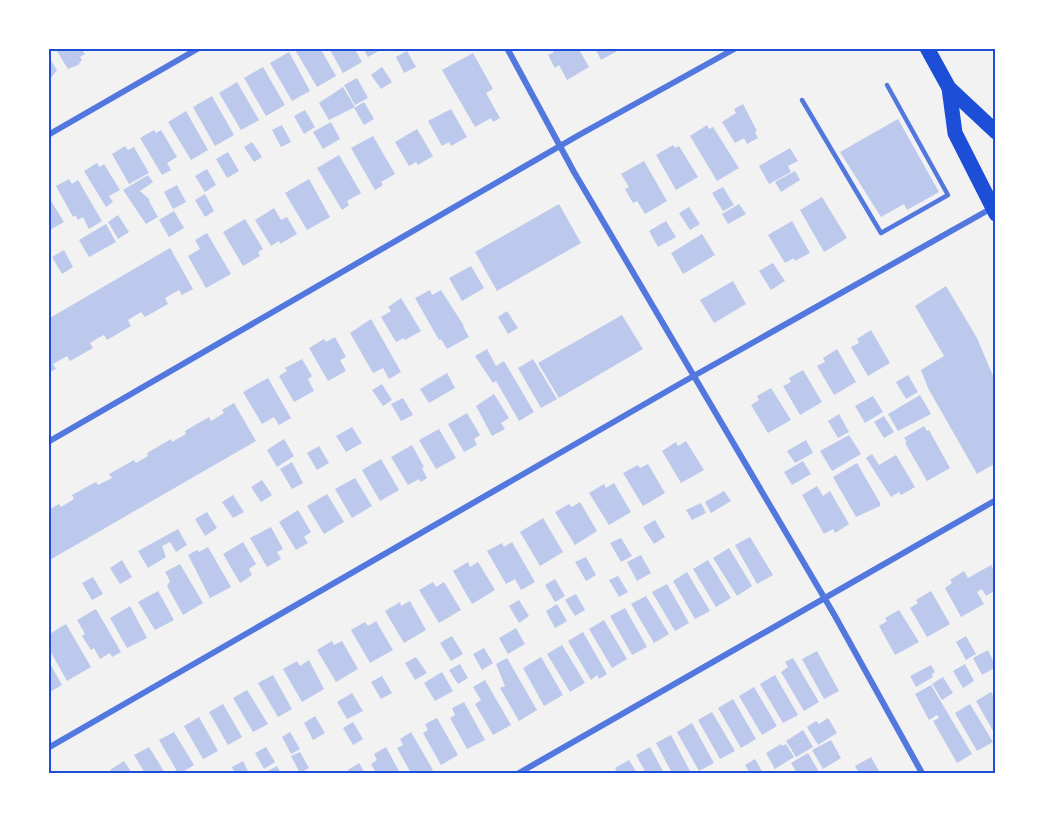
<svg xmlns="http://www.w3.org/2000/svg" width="1044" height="821" viewBox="0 0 1044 821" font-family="Figtree,sans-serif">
<rect width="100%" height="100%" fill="#f2f2f2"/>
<g fill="#bdc9ec">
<polygon points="55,48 81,48 85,54 80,57 82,60 78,65 68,69"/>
<polygon points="294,48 320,48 336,76 317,87"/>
<polygon points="329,48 354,48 362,62 343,73"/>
<polygon points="363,48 384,48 368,57"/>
<polygon points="551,48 578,48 589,67 567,80 559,65 555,68 548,55 554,52"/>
<polygon points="595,48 618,48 619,50 601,60"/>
<polygon points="407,51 416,67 404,73 396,57"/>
<polygon points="289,52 310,91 292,101 270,63"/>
<polygon points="473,53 493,89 486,93 500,118 493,122 491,118 475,127 442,70"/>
<polygon points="48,56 57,70 48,82"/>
<polygon points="263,67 285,105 266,116 244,78"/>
<polygon points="382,67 392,82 381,89 371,75"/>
<polygon points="357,78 368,98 355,105 344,85"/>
<polygon points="237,82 259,120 241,130 219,93"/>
<polygon points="343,87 355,107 329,120 319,103"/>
<polygon points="212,96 234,135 215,146 193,107"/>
<polygon points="364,102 374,119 364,125 354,108"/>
<polygon points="743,104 757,131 755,132 758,138 747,144 744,138 735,143 722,122 736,113 734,109"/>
<polygon points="451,109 467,137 451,146 449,142 442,146 428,121"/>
<polygon points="305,110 315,127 304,134 294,116"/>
<polygon points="186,111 208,150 191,160 168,122"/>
<polygon points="898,119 939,192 907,210 904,204 881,217 840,152"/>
<polygon points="331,122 340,139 323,149 313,132"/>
<polygon points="282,125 291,142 281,147 272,130"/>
<polygon points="707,125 709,129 713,127 739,168 717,181 690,136"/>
<polygon points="417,129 433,156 418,165 416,162 409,166 395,142"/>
<polygon points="154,130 156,133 161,130 177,157 167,163 171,170 162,175 140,138"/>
<polygon points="373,136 395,174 381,182 383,185 375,190 351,148"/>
<polygon points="252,142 262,157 254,162 244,147"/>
<polygon points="673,145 675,148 679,146 698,177 676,190 656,155"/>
<polygon points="125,146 128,150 134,147 149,173 129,184 112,154"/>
<polygon points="790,148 798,161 788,166 791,172 769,184 759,166"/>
<polygon points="228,152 239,171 227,178 216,159"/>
<polygon points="339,155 361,193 347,201 349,205 342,210 317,168"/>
<polygon points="644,161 667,201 645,214 637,201 633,203 625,189 629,187 621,174"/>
<polygon points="97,163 100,167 104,164 120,190 109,196 113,202 106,207 84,171"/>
<polygon points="207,169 216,185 205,192 195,176"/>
<polygon points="795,171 800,180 781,192 775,182"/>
<polygon points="148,175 153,182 140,191 150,200 149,201 158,217 146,224 123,190"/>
<polygon points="69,179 72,184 78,180 102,221 89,229 83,217 78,220 75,215 73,217 56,186"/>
<polygon points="309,179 330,217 307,230 285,193"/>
<polygon points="177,185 186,202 173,209 164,192"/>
<polygon points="723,187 734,205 723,211 712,193"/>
<polygon points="205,194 214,211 205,217 195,200"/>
<polygon points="48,196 64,222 48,231"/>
<polygon points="822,197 847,238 824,252 800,210"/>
<polygon points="559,204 581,243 497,291 475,252"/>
<polygon points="739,204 746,214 728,224 722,214"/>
<polygon points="689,207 700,224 690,230 679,213"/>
<polygon points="274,208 281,220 287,217 297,234 280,244 279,241 271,246 255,220"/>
<polygon points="174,211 184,228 169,237 159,220"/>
<polygon points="118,215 129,232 118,239 108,222"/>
<polygon points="245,219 263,249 258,252 260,256 243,266 223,232"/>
<polygon points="666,221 676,237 658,247 649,231"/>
<polygon points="792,221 810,253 795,261 794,258 785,263 768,235"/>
<polygon points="106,224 116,242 89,257 79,240"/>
<polygon points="207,233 231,274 206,288 188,256 200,249 195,240"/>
<polygon points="702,234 715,255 683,274 671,253"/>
<polygon points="170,248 193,289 182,295 179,290 165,298 168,304 145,317 141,312 128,320 131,326 107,340 104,335 98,338 90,343 93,348 70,361 67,356 53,364 56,369 48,373 48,319"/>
<polygon points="64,250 73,267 62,274 52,257"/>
<polygon points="773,263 785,281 771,290 759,271"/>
<polygon points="471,266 484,288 462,301 449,278"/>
<polygon points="733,281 746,304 714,323 700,300"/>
<polygon points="946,286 977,338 996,383 996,463 977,474 928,388 921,370 944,356 915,306"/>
<polygon points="430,290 432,295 441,290 464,326 463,326 469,337 447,349 441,339 439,340 415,298"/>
<polygon points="401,298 421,331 405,340 404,338 396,342 381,317 391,311 388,307"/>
<polygon points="507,311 518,328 508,334 498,317"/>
<polygon points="622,315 643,349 559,398 538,363"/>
<polygon points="371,319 401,372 389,379 383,368 373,373 350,333"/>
<polygon points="871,330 890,363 868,376 851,347 859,343 857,339"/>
<polygon points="335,337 346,357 340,360 346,371 328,381 309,348 324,339 326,342"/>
<polygon points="487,349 496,366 504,361 534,412 519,421 496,381 493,383 475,356"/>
<polygon points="837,349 856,382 834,395 817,366 825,362 823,358"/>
<polygon points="302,359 312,376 308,379 314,391 294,402 279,376 287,371 285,368"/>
<polygon points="533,359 557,399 541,408 518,368"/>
<polygon points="803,370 822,402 800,415 783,386 791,382 789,378"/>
<polygon points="447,373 455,388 429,403 420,389"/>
<polygon points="908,375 918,392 906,399 896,382"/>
<polygon points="268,378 291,418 279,425 274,417 262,424 243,392"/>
<polygon points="382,384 392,400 383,406 372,390"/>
<polygon points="771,388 791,420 768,433 751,405 759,400 757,396"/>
<polygon points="494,394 509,418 501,423 505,429 492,436 476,406"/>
<polygon points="920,395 931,414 898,431 888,414"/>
<polygon points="873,396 883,412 865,423 855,406"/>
<polygon points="403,398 413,415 401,421 391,404"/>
<polygon points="234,403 256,441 48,561 48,510 59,504 61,507 74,499 72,495 96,482 98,485 112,478 109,474 134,460 136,463 148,456 147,453 171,439 172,442 186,434 185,431 209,417 211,421 224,413 222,410"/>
<polygon points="467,413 480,435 474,439 477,445 464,452 448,424"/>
<polygon points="839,414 849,432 838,438 828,421"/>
<polygon points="884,416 894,432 884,438 874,422"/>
<polygon points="924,426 927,431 929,430 950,468 927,481 905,443 907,442 904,438"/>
<polygon points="352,427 362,443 346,452 336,436"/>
<polygon points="439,429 456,458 436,469 419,440"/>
<polygon points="849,435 861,454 832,471 820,451"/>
<polygon points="284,439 294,456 277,467 267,450"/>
<polygon points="806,440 813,453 795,463 787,451"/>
<polygon points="686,441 704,470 681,483 662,451 676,442 678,446"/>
<polygon points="412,445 424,467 422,468 427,478 421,482 419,479 408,485 391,457"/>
<polygon points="319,446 329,463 317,470 307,453"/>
<polygon points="872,454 879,465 896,455 915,487 901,495 899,492 891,497 866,458"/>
<polygon points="381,459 399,490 380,501 362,470"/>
<polygon points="803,461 811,474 792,485 784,472"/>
<polygon points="292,462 303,483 292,489 280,469"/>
<polygon points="857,463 880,503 880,506 856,517 833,477"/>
<polygon points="648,464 665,493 643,506 623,473 638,465 640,468"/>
<polygon points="355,478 372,506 352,518 335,489"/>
<polygon points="262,480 272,495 261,502 251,487"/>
<polygon points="614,483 631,512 609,525 589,493 604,484 606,488"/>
<polygon points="817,486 823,496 830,491 849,524 835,533 833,529 824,534 802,495"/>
<polygon points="724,491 731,501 711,513 705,502"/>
<polygon points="327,494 344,522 324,534 307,506"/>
<polygon points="233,495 244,512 233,518 222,502"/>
<polygon points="580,502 597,531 575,545 555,512 569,504 572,507"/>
<polygon points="701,503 706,513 692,520 686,510"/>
<polygon points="298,510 311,532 304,537 308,543 296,550 279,522"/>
<polygon points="207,512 217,528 205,536 195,519"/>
<polygon points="543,518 563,552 540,566 520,532"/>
<polygon points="655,520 665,537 654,544 643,527"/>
<polygon points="271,527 283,549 277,552 281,559 267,567 250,538"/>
<polygon points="178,529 187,545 176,552 170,542 162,546 166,557 148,568 138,551"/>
<polygon points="750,537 773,575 757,584 735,545"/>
<polygon points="621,538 632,556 621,562 610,543"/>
<polygon points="243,542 256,564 249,569 252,575 240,583 223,554"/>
<polygon points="512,542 535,582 521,590 515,579 506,584 487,551 502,543 504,547"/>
<polygon points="208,547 231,587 210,598 188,555 197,550 199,552"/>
<polygon points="729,548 752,586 737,596 713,558"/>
<polygon points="641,555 651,573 637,581 627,562"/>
<polygon points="586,557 596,575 586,581 575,562"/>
<polygon points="122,560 132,577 120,584 110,568"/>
<polygon points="708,560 731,598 716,607 693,569"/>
<polygon points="468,562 470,567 478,562 495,590 472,604 453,571"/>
<polygon points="180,564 203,603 183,615 167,586 170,581 165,572"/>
<polygon points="991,565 996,573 996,590 986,596 982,589 977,592 984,604 961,617 945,588 952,583 950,580 964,571 968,578"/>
<polygon points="687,572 710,611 695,619 673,581"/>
<polygon points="618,576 628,592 619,597 609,580"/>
<polygon points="93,577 103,594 92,600 82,583"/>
<polygon points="555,579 565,596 555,602 545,585"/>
<polygon points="433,582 436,587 444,582 461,610 439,623 419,590"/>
<polygon points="667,584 689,623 675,631 652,592"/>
<polygon points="158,591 174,620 155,630 138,602"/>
<polygon points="931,591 950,624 927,637 910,608 918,603 916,600"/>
<polygon points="576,594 585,610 575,616 565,600"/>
<polygon points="646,596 669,634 654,643 631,604"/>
<polygon points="519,600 529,616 519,623 509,606"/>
<polygon points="410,601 426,630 404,643 385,611 400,602 401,606"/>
<polygon points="557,604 567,621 555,628 546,611"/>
<polygon points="130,606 147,638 127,648 110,618"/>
<polygon points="625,608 647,647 632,655 610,616"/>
<polygon points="96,609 121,652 112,657 110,653 100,659 94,648 91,650 82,636 85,634 77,620"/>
<polygon points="899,610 919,642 895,655 879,626 887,621 885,618"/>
<polygon points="604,620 627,659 612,668 589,629"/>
<polygon points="376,621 393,650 370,663 351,630 365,622 368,626"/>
<polygon points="66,624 91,667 67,681 48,647 48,635"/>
<polygon points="516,628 525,644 508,654 499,638"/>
<polygon points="583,632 607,674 599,679 597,675 591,680 568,641"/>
<polygon points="452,636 463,654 451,661 440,643"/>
<polygon points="966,636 976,654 966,660 956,642"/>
<polygon points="332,641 334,645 342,641 358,669 336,682 317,650"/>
<polygon points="562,645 585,683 570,692 547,654"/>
<polygon points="484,648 493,663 482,670 473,654"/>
<polygon points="988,650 996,667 982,675 973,658"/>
<polygon points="817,651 839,691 824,699 802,659"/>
<polygon points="416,657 427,673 415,680 405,663"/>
<polygon points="541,657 563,695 544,706 523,668"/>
<polygon points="507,658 537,710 519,721 500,688 505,686 496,664"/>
<polygon points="793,658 819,702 804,711 781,672 788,667 785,662"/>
<polygon points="48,660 62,685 48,693"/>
<polygon points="309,660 324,689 302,702 283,669 297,661 300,666"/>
<polygon points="460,664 468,678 458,684 449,670"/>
<polygon points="965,664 974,681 963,688 953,671"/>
<polygon points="931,665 935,672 932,674 933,677 916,687 910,676"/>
<polygon points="442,672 453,691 435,701 424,683"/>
<polygon points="273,675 292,709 278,717 258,683"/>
<polygon points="775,675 798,715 783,723 760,684"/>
<polygon points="382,676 392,693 381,699 371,682"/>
<polygon points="943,677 953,693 942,700 932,684"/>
<polygon points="485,680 511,725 493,735 475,704 481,700 473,687"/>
<polygon points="931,685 972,754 957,763 933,721 939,718 937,715 929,720 915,694"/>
<polygon points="754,687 777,726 762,735 739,696"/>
<polygon points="247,690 268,724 253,732 233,698"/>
<polygon points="991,692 996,702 996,736 976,701"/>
<polygon points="352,693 363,711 347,719 337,702"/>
<polygon points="733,699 756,739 741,748 718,708"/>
<polygon points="464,702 485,740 467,749 450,718 455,715 452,708"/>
<polygon points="223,704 242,737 228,745 209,712"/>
<polygon points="970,704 993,742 977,751 955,713"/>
<polygon points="712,712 735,751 720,759 698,720"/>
<polygon points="315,716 325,733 313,740 304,723"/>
<polygon points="199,717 218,751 203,759 184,726"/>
<polygon points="437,718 458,755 441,765 423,733 428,730 425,724"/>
<polygon points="828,718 837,733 818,745 807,727 816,721 819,724"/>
<polygon points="353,722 363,739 353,745 343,728"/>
<polygon points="692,723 714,763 699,771 677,732"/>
<polygon points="803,730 813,747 796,757 786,741"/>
<polygon points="174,732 194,765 181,773 178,773 159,740"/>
<polygon points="290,732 300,749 291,754 282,737"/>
<polygon points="411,732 433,770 427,773 411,773 397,748 403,745 400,739"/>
<polygon points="671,735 691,773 672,773 656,743"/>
<polygon points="831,740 841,758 823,769 812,750"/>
<polygon points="781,744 782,746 786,744 794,757 775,769 766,753"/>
<polygon points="149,747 165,773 145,773 134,755"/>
<polygon points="266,747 275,762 264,769 255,753"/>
<polygon points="386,747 400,773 376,773 371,764 377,760 374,754"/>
<polygon points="650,747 664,773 646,773 636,755"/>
<polygon points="300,752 309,768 300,773 291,756"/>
<polygon points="808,753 819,772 797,773 791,763"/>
<polygon points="871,757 880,773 859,773 855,766"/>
<polygon points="755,759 763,773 750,773 745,765"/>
<polygon points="629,760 637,773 618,773 615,768"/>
<polygon points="124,761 132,773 112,773 110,770"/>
<polygon points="243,761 249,773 235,773 232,767"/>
<polygon points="359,763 365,773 349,773 348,770"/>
<polygon points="277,766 281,773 264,773"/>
</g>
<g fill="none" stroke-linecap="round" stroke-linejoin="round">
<polyline stroke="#5277de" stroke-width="4.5" points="802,100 881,233 948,195 887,85"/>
<g stroke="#5277de" stroke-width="6">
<polyline points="507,48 574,172 835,616 922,773"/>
<polyline points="48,135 199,48"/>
<polyline points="48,442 579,135 736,48"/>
<polyline points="48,748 676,386 992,208"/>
<polyline points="519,773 996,500"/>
</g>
<g stroke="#1d4ed8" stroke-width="15">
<polyline points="927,48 949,88 996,132"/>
<polyline points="949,88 955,133 996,214"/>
</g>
</g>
<rect width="1044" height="821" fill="none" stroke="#ffffff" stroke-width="99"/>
<rect x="50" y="50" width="944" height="722" fill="none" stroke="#1d4ed8" stroke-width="2"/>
</svg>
